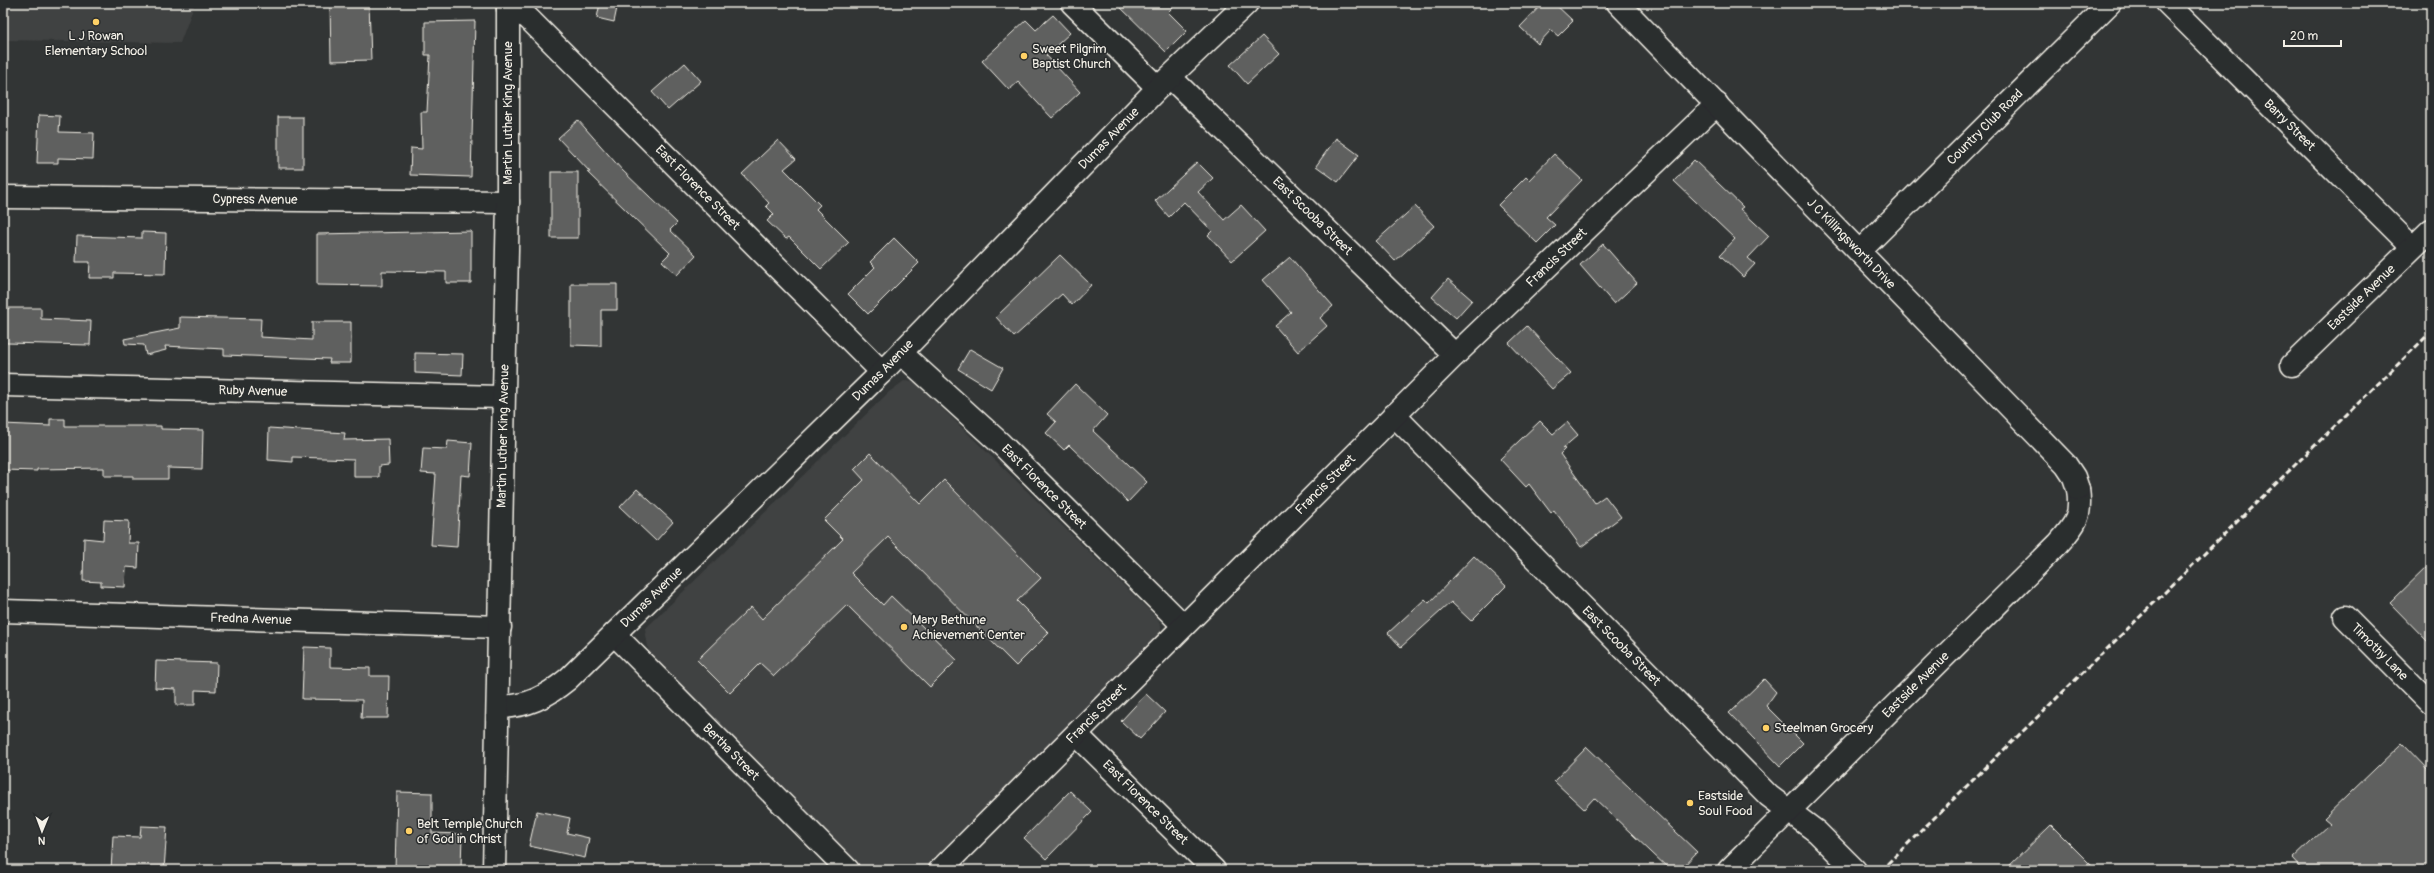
<svg xmlns="http://www.w3.org/2000/svg" width="2434" height="873" viewBox="0 0 2434 873" font-family="Pangolin,sans-serif">
<rect width="100%" height="100%" fill="#323535"/>
<filter id="ink" filterUnits="userSpaceOnUse"><feTurbulence type="fractalNoise" baseFrequency=".025" numOctaves="2"/><feDisplacementMap in="SourceGraphic" scale="8" xChannelSelector="R" yChannelSelector="G"/><feConvolveMatrix kernelMatrix="1 2 1 2 8 2 1 2 1" color-interpolation-filters="sRGB"/></filter>
<g filter="url(#ink)">
<g fill="#404242">
<polygon points="3,3 195,3 180,43 3,40"/>
<polygon points="904,381 915,382 1156,617 1161,625 1161,634 970,830 925,870 861,870 649,653 645,629 889,392"/>
</g>
<g fill="#5f605f" stroke="#f4f1e8">
<polygon points="330,3 369,3 371,60 331,61"/>
<polygon points="600,3 618,3 614,22 597,18"/>
<polygon points="1116,3 1177,3 1168,12 1187,31 1166,52"/>
<polygon points="1543,3 1554,3 1573,21 1558,36 1551,30 1538,44 1520,27"/>
<polygon points="1053,15 1070,33 1046,55 1080,92 1052,118 1018,82 1009,90 982,61 1026,20 1036,30"/>
<polygon points="475,21 471,177 410,175 411,148 422,149 421,112 427,112 430,55 425,55 425,22"/>
<polygon points="1262,36 1279,54 1247,84 1230,65"/>
<polygon points="685,63 701,81 668,110 652,92"/>
<polygon points="39,115 60,116 59,132 94,133 93,159 58,158 58,163 37,163"/>
<rect x="278" y="117" width="25" height="51"/>
<polygon points="578,120 622,170 677,223 670,230 696,255 677,275 662,261 670,253 587,172 590,172 558,138"/>
<polygon points="1336,138 1359,155 1338,182 1316,166"/>
<polygon points="778,140 796,159 784,169 820,205 816,209 849,242 821,269 789,237 786,239 767,221 774,214 766,206 769,203 742,174"/>
<polygon points="1554,154 1582,180 1546,217 1555,225 1537,243 1498,205 1526,177 1529,180"/>
<polygon points="1694,160 1743,207 1740,209 1769,236 1748,258 1755,264 1743,277 1720,255 1735,239 1674,181"/>
<polygon points="1197,162 1213,178 1198,192 1224,220 1241,205 1265,231 1232,261 1208,235 1212,231 1184,202 1169,217 1155,201"/>
<rect x="551" y="172" width="27" height="66"/>
<polygon points="1415,206 1434,226 1395,261 1376,241"/>
<polygon points="471,231 471,283 446,283 446,272 382,271 382,286 317,285 317,234"/>
<polygon points="142,232 166,233 165,274 114,273 114,278 89,278 90,262 76,262 77,236 142,238"/>
<polygon points="894,238 919,263 868,314 848,294 875,267 870,262"/>
<polygon points="1603,244 1637,283 1614,304 1580,265"/>
<polygon points="1060,255 1091,285 1072,305 1062,294 1014,337 996,317"/>
<polygon points="1290,257 1333,306 1320,318 1327,326 1298,352 1275,326 1291,312 1263,280"/>
<polygon points="1448,279 1472,300 1456,318 1432,297"/>
<polygon points="571,284 617,284 617,310 601,310 601,346 571,345"/>
<polygon points="6,308 41,308 41,319 91,321 90,345 6,343"/>
<polygon points="180,317 261,319 260,337 312,340 312,322 351,322 351,363 329,363 330,359 224,355 224,349 165,346 166,350 146,355 144,345 125,344 124,339 180,328"/>
<polygon points="1527,326 1571,373 1552,389 1509,343"/>
<polygon points="970,349 1003,368 991,389 958,369"/>
<polygon points="415,353 463,354 462,375 415,373"/>
<polygon points="1075,384 1107,415 1093,431 1147,482 1128,502 1069,445 1064,450 1046,433 1056,422 1047,414"/>
<polygon points="50,419 65,419 65,426 161,426 161,429 203,430 202,469 168,468 168,479 133,479 133,476 104,476 104,468 37,469 37,471 3,470 3,424 50,426"/>
<polygon points="1540,421 1553,434 1567,422 1578,435 1563,448 1565,449 1560,454 1595,503 1605,496 1621,517 1581,547 1554,510 1551,513 1529,484 1526,487 1500,459"/>
<polygon points="269,428 345,433 344,440 388,439 389,465 379,466 379,477 354,477 354,459 293,457 293,462 268,460"/>
<polygon points="448,441 472,443 470,476 461,475 457,547 431,545 436,474 421,473 423,448 447,449"/>
<polygon points="870,453 920,504 944,480 1041,578 1017,601 1049,633 1016,666 888,537 851,573 883,605 891,596 957,660 930,687 847,605 774,676 760,663 730,693 697,660 751,607 762,619 843,539 824,520 864,480 854,469"/>
<polygon points="637,489 673,522 656,541 620,507"/>
<polygon points="104,520 129,521 128,543 139,543 138,568 126,567 125,587 101,586 101,582 83,581 84,538 103,540"/>
<polygon points="1474,556 1506,586 1471,621 1451,602 1401,647 1388,633 1425,599 1429,603"/>
<polygon points="2431,563 2431,645 2390,603"/>
<polygon points="304,647 330,648 330,667 370,668 370,676 389,676 388,718 361,718 362,700 302,699"/>
<polygon points="156,661 217,663 216,691 195,690 195,705 176,705 176,689 155,688"/>
<polygon points="1764,679 1776,692 1766,706 1803,743 1780,766 1729,713"/>
<polygon points="1146,694 1165,712 1140,739 1121,721"/>
<polygon points="2402,743 2431,773 2431,870 2302,870 2292,859 2330,823 2324,818"/>
<polygon points="1587,747 1697,852 1680,870 1670,870 1594,798 1584,809 1554,781"/>
<polygon points="1070,791 1092,812 1046,859 1024,838"/>
<polygon points="397,792 432,793 432,833 462,834 461,868 395,870"/>
<polygon points="537,811 570,818 567,833 589,838 585,858 529,846"/>
<polygon points="2051,825 2096,870 2005,870"/>
<polygon points="141,826 167,827 164,870 111,870 113,836 140,837"/>
</g>
<g fill="none" stroke-linecap="round" stroke-linejoin="round">
<defs>
<g id="minor">
<polyline points="1072,3 1158,88"/>
<path id="s1" d="M2167 3 2412 247"/>
<path id="s2" d="M508 9 527 17 882 372"/>
<path id="s3" d="M1170 77 1455 355"/>
<path id="s4" d="M3 197 508 202"/>
<path id="s5" d="M1860 251 2110 3"/>
<path id="s6" d="M901 353 1001 444 1183 625"/>
<path id="s7" d="M2292 365 2431 230"/>
<path id="s8" d="M3 385 502 397"/>
<path id="s9" d="M1394 415 1769 796 1817 832 1855 870"/>
<path id="s10" d="M3 611 500 627"/>
<path id="s11" d="M2345 617 2431 704"/>
<path id="s12" d="M614 634 848 870"/>
<path id="s13" d="M498 707C527 707 546 697 568 679L882 372 1158 88 1247 3"/>
<path id="s14" d="M1077 735 1214 870"/>
<path id="s15" d="M494 870 508 202V3"/>
<path id="s16" d="M940 870 1455 355 1717 104"/>
<path id="s17" d="M1729 870 2058 544C2076 524 2082 516 2078 489"/>
</g>
<g id="major">
<path id="s18" d="M1618 3 2066 465 2074 477 2078 489"/>
</g>
</defs>
<use href="#minor" stroke="#f4f1e8" stroke-width="25"/>
<use href="#major" stroke="#f4f1e8" stroke-width="25"/>
<use href="#minor" stroke="#2a2d2e" stroke-width="22"/>
<use href="#major" stroke="#2a2d2e" stroke-width="22"/>
<polyline stroke="#f4f1e8" stroke-width="3" stroke-dasharray="6 3" stroke-linecap="butt" points="1881,870 2431,332"/>
</g>
</g>
<g fill="#ffd166" stroke="#2a2d2e" stroke-width="1.5">
<circle cx="96" cy="22" r="4"/>
<circle cx="1024" cy="56" r="4"/>
<circle cx="904" cy="627" r="4"/>
<circle cx="1766" cy="728" r="4"/>
<circle cx="1690" cy="803" r="4"/>
<circle cx="409" cy="831" r="4"/>
</g>
<g text-anchor="middle" dominant-baseline="central" stroke-width="3" stroke-linejoin="round" paint-order="stroke">
<g font-size="13" fill="#f4f1e8" stroke="#2a2d2e" text-anchor="start">
<text x="96" y="36" text-anchor="middle">L J Rowan<tspan x="96" dy="15">Elementary School</tspan></text>
<text x="1032" y="49">Sweet Pilgrim<tspan x="1032" dy="15">Baptist Church</tspan></text>
<text x="912" y="620">Mary Bethune<tspan x="912" dy="15">Achievement Center</tspan></text>
<text x="1774" y="728">Steelman Grocery</text>
<text x="1698" y="796">Eastside<tspan x="1698" dy="15">Soul Food</tspan></text>
<text x="417" y="824">Belt Temple Church<tspan x="417" dy="15">of God in Christ</tspan></text>
</g>
<g font-size="13" fill="#f4f1e8" stroke="#2a2d2e">
<text transform="translate(508 113) rotate(-90)">Martin Luther King Avenue</text>
<text stroke="none"><textPath href="#s1" startOffset="173">Barry Street</textPath></text>
<text stroke="none"><textPath href="#s5" startOffset="176">Country Club Road</textPath></text>
<text stroke="none"><textPath href="#s13" startOffset="842">Dumas Avenue</textPath></text>
<text stroke="none"><textPath href="#s2" startOffset="262">East Florence Street</textPath></text>
<text stroke="none"><textPath href="#s4" startOffset="252">Cypress Avenue</textPath></text>
<text stroke="none"><textPath href="#s3" startOffset="199">East Scooba Street</textPath></text>
<text stroke="none"><textPath href="#s18" startOffset="335">J C Killingsworth Drive</textPath></text>
<text stroke="none"><textPath href="#s16" startOffset="869">Francis Street</textPath></text>
<text stroke="none"><textPath href="#s7" startOffset="97">Eastside Avenue</textPath></text>
<text stroke="none"><textPath href="#s13" startOffset="518">Dumas Avenue</textPath></text>
<text stroke="none"><textPath href="#s8" startOffset="250">Ruby Avenue</textPath></text>
<text stroke="none"><textPath href="#s15" startOffset="434">Martin Luther King Avenue</textPath></text>
<text stroke="none"><textPath href="#s16" startOffset="545">Francis Street</textPath></text>
<text stroke="none"><textPath href="#s6" startOffset="196">East Florence Street</textPath></text>
<text stroke="none"><textPath href="#s13" startOffset="194">Dumas Avenue</textPath></text>
<text stroke="none"><textPath href="#s10" startOffset="248">Fredna Avenue</textPath></text>
<text stroke="none"><textPath href="#s9" startOffset="324">East Scooba Street</textPath></text>
<text stroke="none"><textPath href="#s11" startOffset="49">Timothy Lane</textPath></text>
<text stroke="none"><textPath href="#s17" startOffset="263">Eastside Avenue</textPath></text>
<text stroke="none"><textPath href="#s16" startOffset="221">Francis Street</textPath></text>
<text stroke="none"><textPath href="#s12" startOffset="166">Bertha Street</textPath></text>
<text stroke="none"><textPath href="#s14" startOffset="96">East Florence Street</textPath></text>
</g>
</g>
<rect width="2434" height="873" fill="none" stroke="#2a2d2e" stroke-width="16"/>
<rect x="8" y="8" width="2418" height="857" fill="none" stroke="#f4f1e8" stroke-width="1.5" filter="url(#ink)"/>
<g transform="translate(42 831) rotate(181)" stroke="#2a2d2e" stroke-width="3" paint-order="stroke">
<path d="M0-3L7 15L0 10L-7 15Z" fill="#f4f1e8"/>
<text y="-6" font-size="11" font-weight="bold" text-anchor="middle" fill="#f4f1e8">N</text>
</g>
<path d="M2284 40v6h57v-6" fill="none" stroke="#f4f1e8" stroke-width="2"/>
<text x="2290" y="40" font-size="12" fill="#f4f1e8" stroke="#2a2d2e" stroke-width="3" paint-order="stroke">20 m</text>
</svg>
